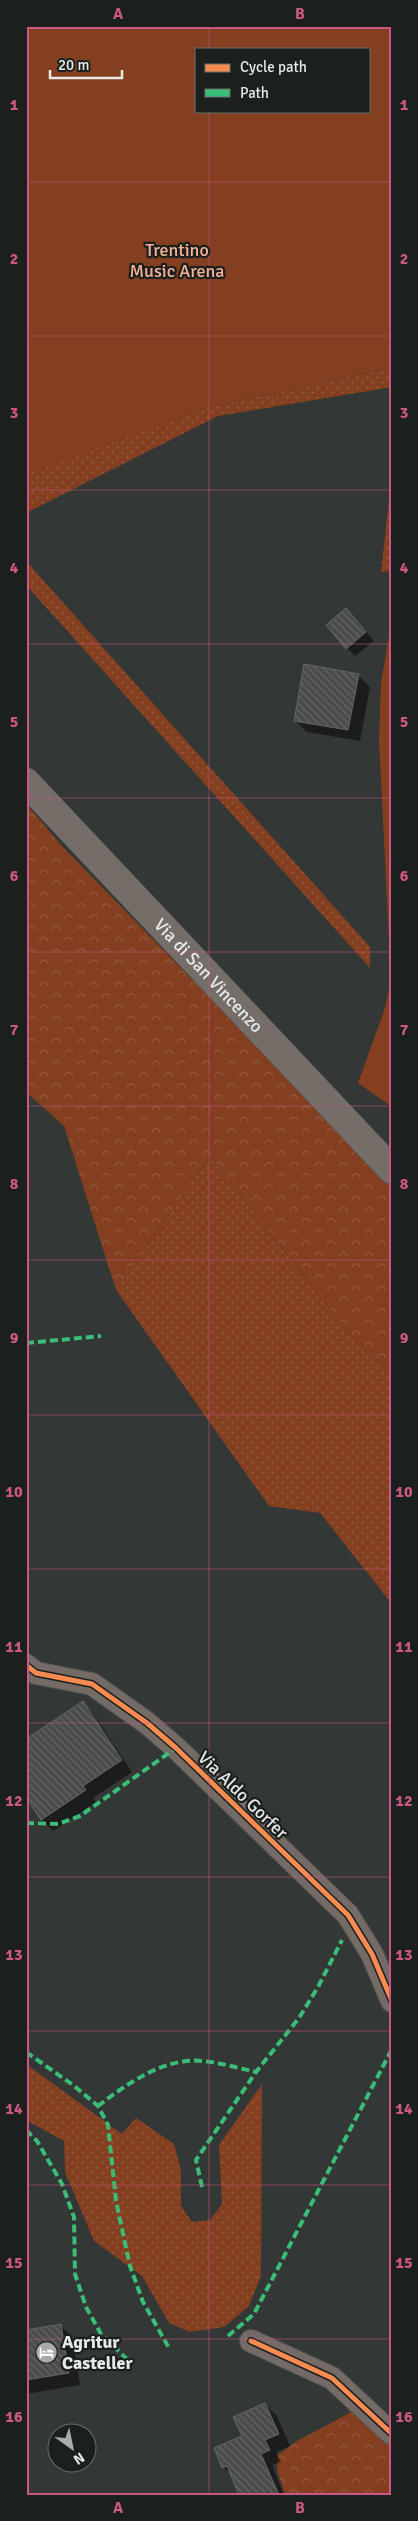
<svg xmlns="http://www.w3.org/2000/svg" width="418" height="2521" viewBox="0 0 418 2521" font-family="Signika,sans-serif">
<defs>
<pattern id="grass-dots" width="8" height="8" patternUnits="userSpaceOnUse" patternTransform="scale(1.25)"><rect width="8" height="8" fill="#833f1f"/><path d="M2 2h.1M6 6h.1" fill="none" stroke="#945b40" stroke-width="1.8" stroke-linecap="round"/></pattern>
<pattern id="forest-crowns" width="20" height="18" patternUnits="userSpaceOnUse" patternTransform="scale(1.25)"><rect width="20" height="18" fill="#833f1f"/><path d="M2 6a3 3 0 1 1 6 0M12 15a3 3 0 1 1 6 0" fill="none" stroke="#945b40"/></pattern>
<pattern id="building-back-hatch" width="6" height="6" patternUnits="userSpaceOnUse" patternTransform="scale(1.25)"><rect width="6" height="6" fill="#494c4a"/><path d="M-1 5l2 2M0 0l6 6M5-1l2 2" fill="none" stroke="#636664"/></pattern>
</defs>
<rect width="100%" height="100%" fill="#333735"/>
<g fill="url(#grass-dots)">
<polygon points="392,367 392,387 218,416 26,513 26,474 29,472 205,408"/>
<polygon points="392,474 392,571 381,572"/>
<polygon points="26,561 370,947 370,968 26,585"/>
<polygon points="210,1156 350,1335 392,1372 392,1604 320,1513 269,1506 116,1290"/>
<polygon points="26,2064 122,2134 136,2118 174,2144 181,2170 181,2206 192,2222 210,2220 222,2204 219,2145 262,2084 261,2276 249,2306 224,2327 190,2332 169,2323 142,2276 94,2241 65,2172 64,2141 26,2120"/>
</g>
<g fill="url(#forest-crowns)">
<polygon points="26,804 63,847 341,1132 392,1187 392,1372 350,1335 210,1156 116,1290 64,1126 26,1092"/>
<polygon points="353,2411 392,2445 392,2495 285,2495 277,2470 278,2455 297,2441"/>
</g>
<g fill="#833f1f" fill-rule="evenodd">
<path d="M26 26H392V367L205 408 26 474ZM197 49H369V111H197Z"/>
<polygon points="392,619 392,1107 358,1083 385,1008 391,980 379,740 381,683"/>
</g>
<g fill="#0007">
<polygon points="346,610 374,641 355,656 347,648"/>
<polygon points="358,675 370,687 360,741 307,732 295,720"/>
<polygon points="82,1703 94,1715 132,1772 93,1798 96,1802 53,1831 42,1819"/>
<polygon points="60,2325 72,2337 80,2385 26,2394 26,2331"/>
<polygon points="265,2404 277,2416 290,2446 276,2452 281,2462 272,2465 284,2495 241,2495 233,2476 223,2467"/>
</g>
<g fill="url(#building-back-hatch)" stroke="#626664">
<polygon points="346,608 366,632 346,649 326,625"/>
<polygon points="304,664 359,674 348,730 294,721"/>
<polygon points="83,1701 122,1760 83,1786 86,1790 41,1820 26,1798 26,1739"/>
<polygon points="61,2324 69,2373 26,2380 26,2330"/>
<polygon points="265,2403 279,2434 265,2440 270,2450 261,2454 279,2495 239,2495 227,2466 222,2468 214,2448 242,2436 233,2417"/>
</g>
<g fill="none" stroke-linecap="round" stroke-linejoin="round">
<defs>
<g id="street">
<polyline points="26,1665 36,1673 92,1684 147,1723 176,1748 348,1915 372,1954 392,2001"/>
<polyline points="251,2341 332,2378 392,2434"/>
</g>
<g id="secondary">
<path id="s1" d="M26 782 392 1170"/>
</g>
</defs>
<use href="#street" stroke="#505352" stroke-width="24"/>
<use href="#secondary" stroke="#505352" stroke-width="29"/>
<use href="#street" stroke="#746a66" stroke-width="22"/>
<use href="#secondary" stroke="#756d68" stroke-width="28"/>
<g stroke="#3abd76" stroke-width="4" stroke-dasharray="8 4" stroke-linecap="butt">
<polyline points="26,1343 101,1336"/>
<polyline points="26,1823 58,1824 80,1816 176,1748"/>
<polyline points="26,2052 73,2085 98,2106 108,2125 116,2201 130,2266 143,2302 169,2348"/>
<path d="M98 2106C127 2084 164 2057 203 2061 221 2063 239 2068 256 2072"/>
<polyline points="26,2130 37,2141 62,2184 74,2217 75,2274 86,2307 101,2334 130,2362"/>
<polyline points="202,2187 196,2160 256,2072 299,2018 318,1987 342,1940"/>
<polyline points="228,2336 254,2314 392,2049"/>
</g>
<defs>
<g id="cycleway">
<polyline points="26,1665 36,1673 92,1684 147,1723 176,1748 348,1915 372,1954 392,2001"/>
<polyline points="251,2341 332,2378 392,2434"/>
</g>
</defs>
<use href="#cycleway" stroke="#1b1f1d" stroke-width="8"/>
<use href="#cycleway" stroke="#f68b52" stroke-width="5"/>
</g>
<path fill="none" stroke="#cc5785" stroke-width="1" stroke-opacity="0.55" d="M209 26V49M209 111V2495M26 182H392M26 336H392M26 490H392M26 644H392M26 798H392M26 952H392M26 1106H392M26 1260H392M26 1415H392M26 1569H392M26 1723H392M26 1877H392M26 2031H392M26 2185H392M26 2339H392"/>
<defs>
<symbol id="hotel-disc" viewBox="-11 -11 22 22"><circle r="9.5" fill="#a7aba9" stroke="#1b1f1d"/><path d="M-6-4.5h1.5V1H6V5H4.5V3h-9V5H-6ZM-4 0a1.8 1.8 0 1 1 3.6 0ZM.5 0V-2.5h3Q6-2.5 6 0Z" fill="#fff"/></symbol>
</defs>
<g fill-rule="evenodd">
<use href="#hotel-disc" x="34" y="2340" width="25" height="25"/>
</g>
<g text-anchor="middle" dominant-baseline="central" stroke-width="4.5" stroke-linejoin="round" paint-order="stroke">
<g font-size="18" fill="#f9b397" stroke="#1b1f1d">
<text x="177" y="250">Trentino<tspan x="177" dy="21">Music Arena</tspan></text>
</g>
<g font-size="18" fill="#e5eae8" stroke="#1b1f1d">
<text stroke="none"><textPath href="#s1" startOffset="266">Via di San Vincenzo</textPath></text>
<text transform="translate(243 1795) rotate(44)">Via Aldo Gorfer</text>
</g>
<g font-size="18" font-weight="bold" fill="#e5eae8" stroke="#1b1f1d" text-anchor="start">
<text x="62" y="2342">Agritur<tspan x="62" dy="21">Casteller</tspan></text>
</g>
</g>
<rect width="418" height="2521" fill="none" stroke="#1b1f1d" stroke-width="55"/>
<rect x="195" y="48" width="175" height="65" fill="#1b1f1d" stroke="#6c706e"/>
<rect x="205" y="64" width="25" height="8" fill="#f68b52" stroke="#6c706e"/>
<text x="240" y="72" font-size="15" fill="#e5eae8">Cycle path</text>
<rect x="205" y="89" width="25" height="8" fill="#3abd76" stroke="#6c706e"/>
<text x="240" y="98" font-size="15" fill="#e5eae8">Path</text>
<g transform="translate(72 2448) rotate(147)"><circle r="24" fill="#1b1f1d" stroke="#6c706e"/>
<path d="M0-4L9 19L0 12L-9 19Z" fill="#a7aba9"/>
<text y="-8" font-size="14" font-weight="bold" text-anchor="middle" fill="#e5eae8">N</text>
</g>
<path d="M50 70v8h72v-8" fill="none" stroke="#e5eae8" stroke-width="2.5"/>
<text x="58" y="70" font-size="15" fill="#e5eae8" stroke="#1b1f1d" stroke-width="4" paint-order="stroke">20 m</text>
<rect x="28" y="28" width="362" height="2466" fill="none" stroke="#cc5785" stroke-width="2"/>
<g font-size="16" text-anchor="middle" font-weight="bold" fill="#cc5785">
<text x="118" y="19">A</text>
<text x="300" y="19">B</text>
<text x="14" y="110">1</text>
<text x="404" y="110">1</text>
<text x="14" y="264">2</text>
<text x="404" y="264">2</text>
<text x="14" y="418">3</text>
<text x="404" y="418">3</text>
<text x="14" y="573">4</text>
<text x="404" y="573">4</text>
<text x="14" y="727">5</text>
<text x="404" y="727">5</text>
<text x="14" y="881">6</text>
<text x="404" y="881">6</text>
<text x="14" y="1035">7</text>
<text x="404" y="1035">7</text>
<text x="14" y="1189">8</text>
<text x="404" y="1189">8</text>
<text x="14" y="1343">9</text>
<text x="404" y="1343">9</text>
<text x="14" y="1497">10</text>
<text x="404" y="1497">10</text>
<text x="14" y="1652">11</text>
<text x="404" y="1652">11</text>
<text x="14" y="1806">12</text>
<text x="404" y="1806">12</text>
<text x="14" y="1960">13</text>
<text x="404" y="1960">13</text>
<text x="14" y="2114">14</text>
<text x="404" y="2114">14</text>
<text x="14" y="2268">15</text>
<text x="404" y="2268">15</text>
<text x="14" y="2422">16</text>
<text x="404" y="2422">16</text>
<text x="118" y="2513">A</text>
<text x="300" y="2513">B</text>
</g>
</svg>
